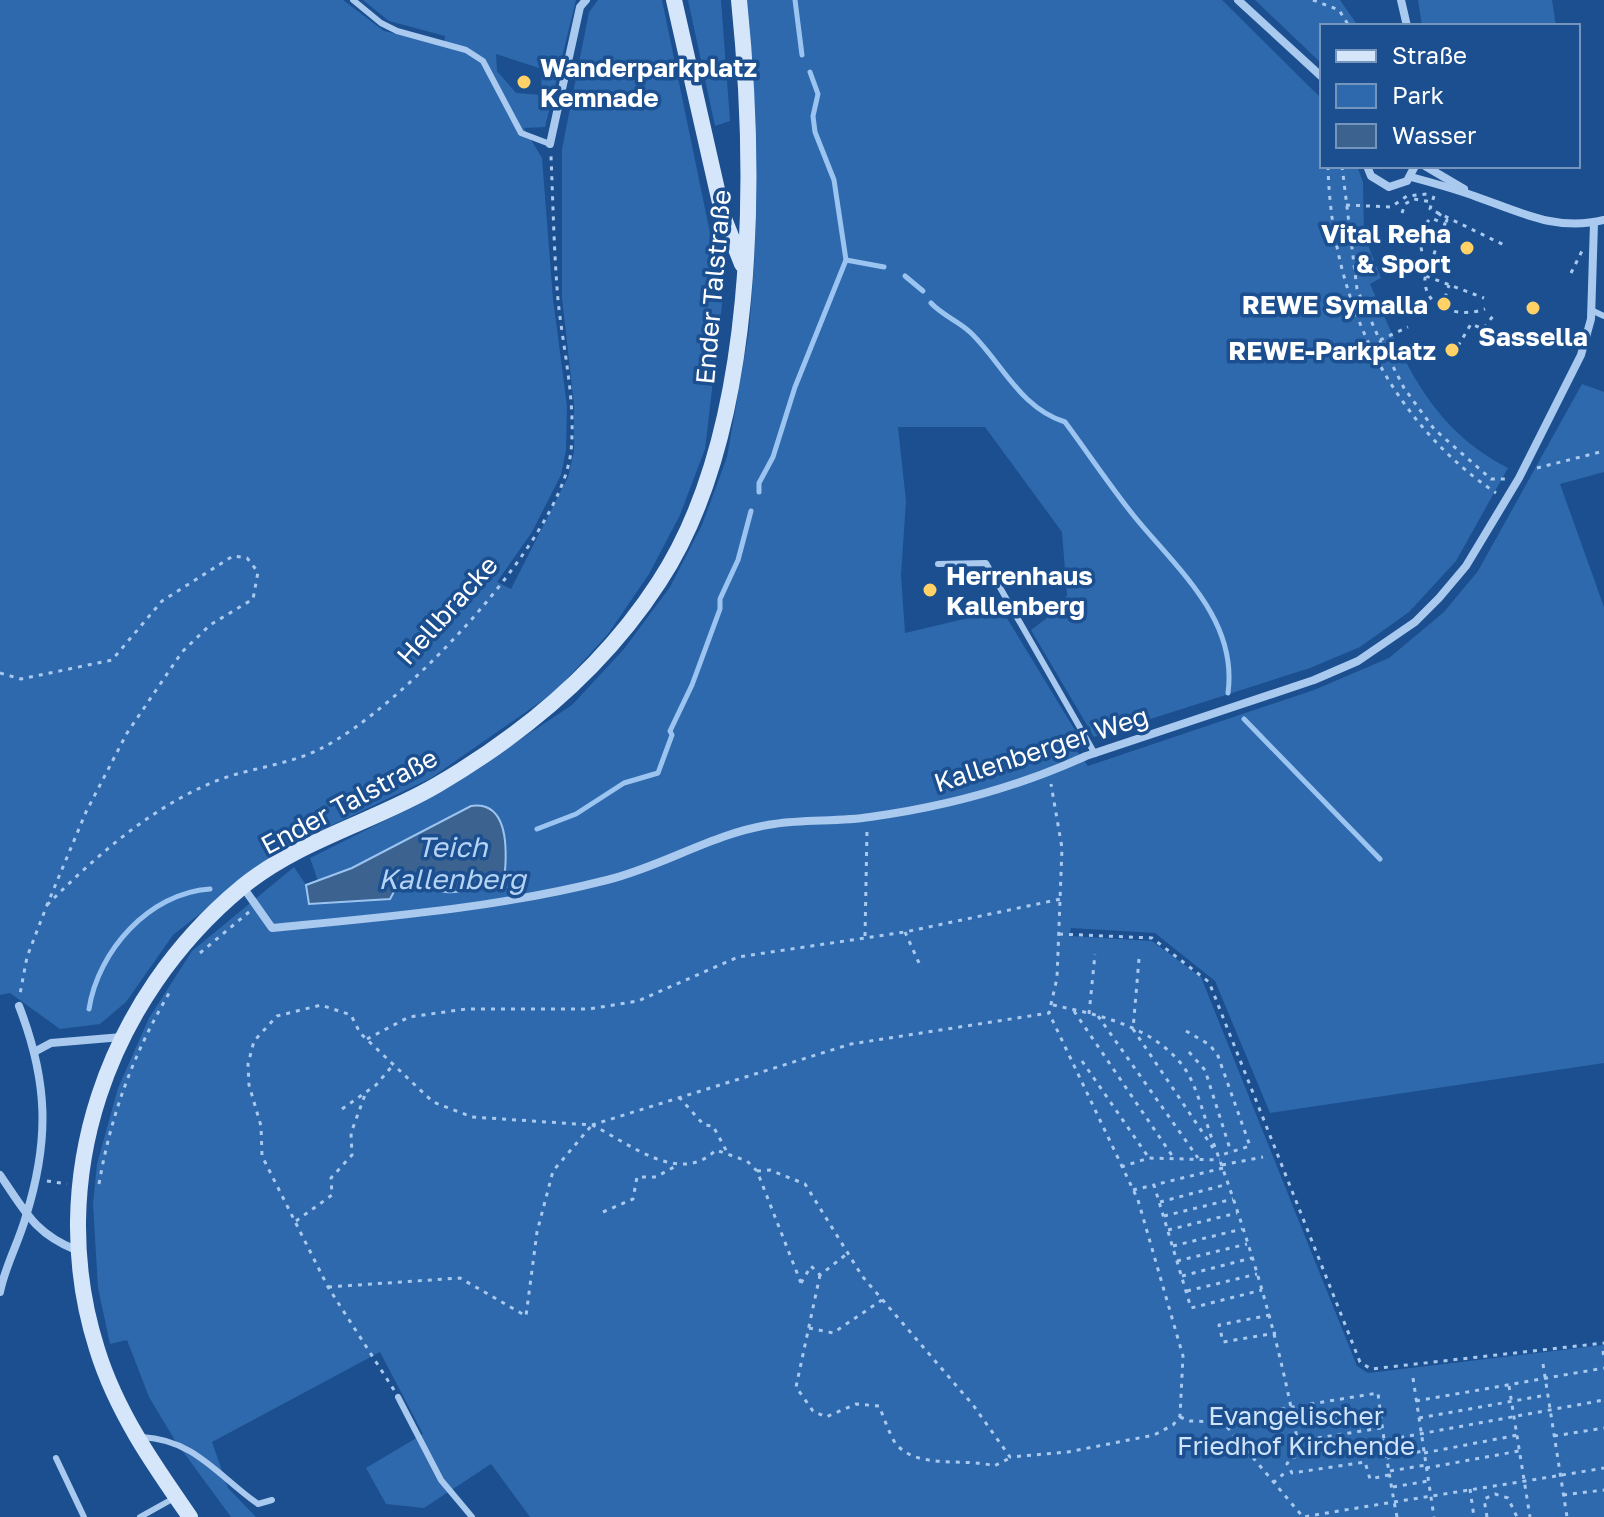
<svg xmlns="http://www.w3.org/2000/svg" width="1604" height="1517" viewBox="0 0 1604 1517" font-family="'Golos Text',sans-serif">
<rect width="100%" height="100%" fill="#1b4f8f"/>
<g fill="#2e69ad" fill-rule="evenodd">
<path d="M0 0H343L384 31 444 45 445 36 389 21 363 0H576L545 127 524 128 542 158 553 299 567 406 566 450 561 475 532 532 497 582 511 589 568 477 574 451V405L562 298V149L589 12 598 0H662L723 296 705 449 680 515 649 574 608 634 556 691 431 778 284 848 173 935 126 1002 100 1024 60 1029 10 993 0 995ZM496 54 542 69 541 95 516 93 497 71Z"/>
<polygon points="688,0 721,0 730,121 715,126"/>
<path d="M745 0H1222L1322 99V166H1357L1363 182 1364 235 1381 278 1370 284C1404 361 1429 427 1508 468L1456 561 1409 612 1360 647 1310 668 1094 737 1031 630 1060 608 1067 595 1062 532 985 427H898L906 501 901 575 905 633 1002 610 1084 745 1076 750 1088 766 1314 690 1389 658 1444 612 1478 571 1582 384 1604 392V472L1560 484 1604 607V1063L1270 1113 1215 981 1155 933 1071 928 1069 936 1152 941 1201 977 1357 1366 1368 1373 1604 1345V1517H530L491 1464 424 1508 386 1504 366 1468 423 1434 380 1352 212 1442 228 1488 256 1517H231L176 1442 149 1397 127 1340 110 1344 98 1288 93 1204 97 1164 118 1088 149 1018 192 951 294 867 306 885 309 904C353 896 403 877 445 892L507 849 495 811 478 805 352 868 318 881 310 858 438 794 572 705 624 649 670 587 702 525 727 457 749 331 755 253 752 65Z"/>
<polygon points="1255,0 1340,0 1358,26 1322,26 1322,64"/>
<polygon points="1418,0 1552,0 1556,26 1422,26"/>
</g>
<path fill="#3c6290" stroke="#9cc4f0" stroke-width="2" d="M471 806C507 801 507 845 505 871 488 882 467 894 446 892 427 891 416 881 396 888L390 899 309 904 306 885 352 868Z"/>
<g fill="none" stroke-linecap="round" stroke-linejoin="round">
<g stroke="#9cc4f0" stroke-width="5">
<polyline points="795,0 802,55"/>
<polyline points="846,260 884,267"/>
<polyline points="905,276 923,291"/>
<path d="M931 303C943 316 959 321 971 333 1002 363 1020 408 1065 422 1088 453 1110 486 1134 516 1177 569 1238 619 1228 693"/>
<polyline points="759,492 759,483 773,457 795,387 846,260 834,180 815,132 813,116 818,94 810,72"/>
<polyline points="1244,719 1380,859"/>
<polyline points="537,829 576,814 624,783 658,773 672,735 670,731 692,685 720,609 720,599 738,560 751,511"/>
<path d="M89 1009C98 951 149 893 210 889"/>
</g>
<g stroke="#a9c9ee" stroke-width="3" stroke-dasharray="4 6" stroke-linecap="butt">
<polyline points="1313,0 1339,10 1349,26"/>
<path d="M1328 166C1331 296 1387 419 1496 493"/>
<polyline points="1342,166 1357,289 1381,343 1404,388 1434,429 1491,479 1507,479"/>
<polyline points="1434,196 1430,209 1504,245"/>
<polyline points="1346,205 1391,207 1407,196 1427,194"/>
<polyline points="1402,213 1405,204 1414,199 1432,202"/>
<polyline points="1438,213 1447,220 1445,224"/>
<polyline points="1420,240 1437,246"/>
<path d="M1427 273 1445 224 1431 218C1413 235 1423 251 1426 271 1427 277 1424 276 1425 283 1428 312 1464 317 1485 309"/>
<polyline points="1571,273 1582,251"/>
<polyline points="1426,276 1484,298"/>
<polyline points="1442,307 1449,285"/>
<polyline points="1380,340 1408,327"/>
<polyline points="1458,346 1471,324 1483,329 1493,316"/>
<polyline points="1537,468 1604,451"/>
<polyline points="0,673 21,679 112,660 162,601 233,556 247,558 258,572 253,599 210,625 182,652 127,733 86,812 47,905 27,957 20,994"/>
<path d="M47 905C95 857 148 810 211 783 246 768 286 766 320 749 400 710 561 541 571 451 576 401 563 349 558 300 554 253 553 204 551 156"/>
<polyline points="905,932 919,963"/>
<polyline points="1059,934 1152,938 1209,982 1360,1362 1371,1369 1604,1343"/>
<polyline points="865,936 867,830"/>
<polyline points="200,953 249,912"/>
<polyline points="1139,959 1133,1029 1213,1148"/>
<path d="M1053 1005C1099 1015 1152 1026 1183 1066 1197 1085 1204 1117 1212 1139 1250 1242 1282 1347 1300 1456"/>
<polyline points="1074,1011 1173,1157"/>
<polyline points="1089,1014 1095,954"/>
<polyline points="1098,1016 1198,1158"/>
<polyline points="1186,1031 1210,1045 1218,1056 1250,1146 1218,1156"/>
<polyline points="367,1039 409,1017 466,1009 589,1009 638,1001 738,957 905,932 1061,899"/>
<polyline points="1189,1052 1205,1070 1231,1152"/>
<polyline points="1082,1061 1149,1158"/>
<polyline points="679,1097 704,1125 713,1126 727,1152"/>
<polyline points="342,1109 376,1085 394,1064"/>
<path d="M592 1125C631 1144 679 1186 716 1150L747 1161 757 1171 801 1283"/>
<polyline points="1222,1165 1263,1157"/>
<polyline points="1121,1167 1149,1158 1220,1160"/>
<polyline points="1223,1168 1154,1185 1191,1308 1262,1290"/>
<polyline points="757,1171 770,1170 805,1184 862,1276 973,1405 1010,1457 1068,1452 1154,1435 1173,1425 1180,1416 1183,1356 1138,1200 1049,1013"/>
<polyline points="47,1181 67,1184"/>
<path d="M99 1184C111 1114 134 1052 171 990"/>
<polyline points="1133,1190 1154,1185"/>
<polyline points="1160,1202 1228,1184"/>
<polyline points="603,1212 633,1199 637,1177 656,1177 674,1167"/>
<polyline points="1164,1216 1233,1199"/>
<polyline points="296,1221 332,1195 331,1178 352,1155 351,1133 366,1092"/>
<polyline points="1168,1230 1237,1213"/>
<polyline points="1173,1246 1242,1229"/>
<polyline points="1177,1261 1247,1244"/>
<path d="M820 1275 796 1387 813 1411 826 1417 856 1404 879 1406C884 1418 888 1430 894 1441 914 1471 964 1457 994 1466L1010 1458"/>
<polyline points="1182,1276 1252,1258"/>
<polyline points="801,1283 811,1266 820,1275 848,1253"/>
<polyline points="328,1287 460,1278 526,1316 537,1232 553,1171 592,1125"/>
<polyline points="1187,1291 1257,1274"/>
<polyline points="1270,1315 1219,1325 1223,1342 1276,1333"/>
<polyline points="809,1328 833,1333 882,1300"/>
<polyline points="1603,1351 1604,1358"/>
<polyline points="1543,1364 1567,1517"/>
<polyline points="1413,1378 1434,1517"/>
<polyline points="1509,1386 1530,1517"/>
<polyline points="394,1390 328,1287 262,1156 261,1126 249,1085 248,1064 254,1041 277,1016 321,1005 351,1015 360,1033 433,1102 472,1117 592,1125 851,1044 1049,1013 1057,978 1062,848 1051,784"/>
<polyline points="1416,1401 1604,1368"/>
<polyline points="1180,1417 1190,1421 1223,1422"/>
<polyline points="1419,1418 1547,1395"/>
<polyline points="1295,1425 1378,1413"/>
<polyline points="1554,1436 1604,1428"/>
<polyline points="1298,1441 1381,1428"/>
<polyline points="1424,1453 1518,1435"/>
<polyline points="1387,1458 1423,1451"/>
<polyline points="1426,1468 1519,1451"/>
<polyline points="1390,1471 1426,1465"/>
<polyline points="1389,1475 1370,1479 1365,1462 1292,1473 1287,1464 1290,1458 1300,1456 1604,1400"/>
<polyline points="1273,1483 1288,1470"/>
<polyline points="1393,1487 1428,1481"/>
<polyline points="1470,1489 1474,1517"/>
<polyline points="1563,1495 1604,1490"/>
<path d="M1397 1517C1389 1476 1383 1435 1378 1393L1237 1416 1223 1422 1303 1517C1403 1500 1504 1485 1604 1468"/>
<polyline points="1487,1517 1484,1499 1495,1494 1508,1498 1517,1517"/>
</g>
<g stroke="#a9c9ee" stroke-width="6">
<polyline points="353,0 381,23 397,31 466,50 483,61 521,133 550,144"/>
<polyline points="1591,310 1604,316"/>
<polyline points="938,564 986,563 1095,754"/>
<polyline points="398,1397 441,1480 472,1517"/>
<path d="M142 1437C195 1440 217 1475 258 1504L272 1500"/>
<polyline points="56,1458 84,1517"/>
<polyline points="140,1517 176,1497"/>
</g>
<g stroke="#a9c9ee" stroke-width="8">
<polyline points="1238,0 1322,77"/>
<polyline points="1401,0 1407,26"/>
<polyline points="550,144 580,7 586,0"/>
<polyline points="1367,166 1371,176 1389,187 1407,181 1415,166"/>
<polyline points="1425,166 1464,189"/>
<path d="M1411 177C1433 183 1456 189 1477 197 1520 212 1557 232 1604 220"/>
<path d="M243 887 272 928C385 917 497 908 607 880 664 866 715 832 774 824 806 819 838 822 870 817 944 807 1018 787 1086 756L1314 680 1358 661 1415 622 1439 598 1466 566 1519 478 1581 355 1591 319 1594 223"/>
<polyline points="36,1051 51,1043 122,1037"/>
<path d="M0 1175C25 1211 34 1233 76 1250"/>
<path d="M0 1292C5 1266 19 1242 26 1216 50 1139 48 1081 19 1006"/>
</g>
<g stroke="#d6e6fa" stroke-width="16">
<polyline points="674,0 723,216 742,264"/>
<path d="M190 1517C153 1464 116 1411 97 1349 43 1179 108 998 242 887 299 840 374 822 437 785 524 734 604 667 659 582 758 431 757 175 739 0"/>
</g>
</g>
<g fill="#ffd166" stroke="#1b4f8f" stroke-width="3">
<circle cx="524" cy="82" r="8"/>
<circle cx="1467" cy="248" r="8"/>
<circle cx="1444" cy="304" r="8"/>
<circle cx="1533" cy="308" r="8"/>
<circle cx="1452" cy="350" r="8"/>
<circle cx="930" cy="590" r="8"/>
</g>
<g text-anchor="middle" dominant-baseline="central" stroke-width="7" stroke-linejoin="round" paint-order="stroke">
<g font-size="26" font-weight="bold" fill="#fff" stroke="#1b4f8f" text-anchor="end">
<text x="540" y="67" text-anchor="start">Wanderparkplatz<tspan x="540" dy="30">Kemnade</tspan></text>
<text x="1451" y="233">Vital Reha<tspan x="1451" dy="30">&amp; Sport</tspan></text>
<text x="1428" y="304">REWE Symalla</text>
<text x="1533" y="336" text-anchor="middle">Sassella</text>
<text x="1436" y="350">REWE-Parkplatz</text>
<text x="946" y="575" text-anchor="start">Herrenhaus<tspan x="946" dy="30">Kallenberg</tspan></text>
</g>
<g font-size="26" fill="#fff" stroke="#1b4f8f">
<text transform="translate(713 287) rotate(-85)">Ender Talstraße</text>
<text transform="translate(447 610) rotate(-48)">Hellbracke</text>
<text transform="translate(1041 749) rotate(-18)">Kallenberger Weg</text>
<text transform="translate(349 801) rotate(-28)">Ender Talstraße</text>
</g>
<g font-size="26" fill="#cfe3fa" stroke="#1b4f8f">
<text x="1296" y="1415">Evangelischer<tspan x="1296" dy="30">Friedhof Kirchende</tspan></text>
</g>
<g font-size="28" font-style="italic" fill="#b5d3f5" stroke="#1b4f8f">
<text x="452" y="846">Teich<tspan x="452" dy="32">Kallenberg</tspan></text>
</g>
</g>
<rect x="1320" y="24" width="260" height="144" fill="#1b4f8f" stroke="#7695bc" stroke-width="2"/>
<rect x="1336" y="50" width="40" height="12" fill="#d6e6fa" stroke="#7695bc" stroke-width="2"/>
<text x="1392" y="64" font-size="24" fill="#ffffff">Straße</text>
<rect x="1336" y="84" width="40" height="24" fill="#2e69ad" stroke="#7695bc" stroke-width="2"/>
<text x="1392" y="104" font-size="24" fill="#ffffff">Park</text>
<rect x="1336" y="124" width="40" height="24" fill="#3c6290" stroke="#7695bc" stroke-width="2"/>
<text x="1392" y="144" font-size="24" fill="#ffffff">Wasser</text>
</svg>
